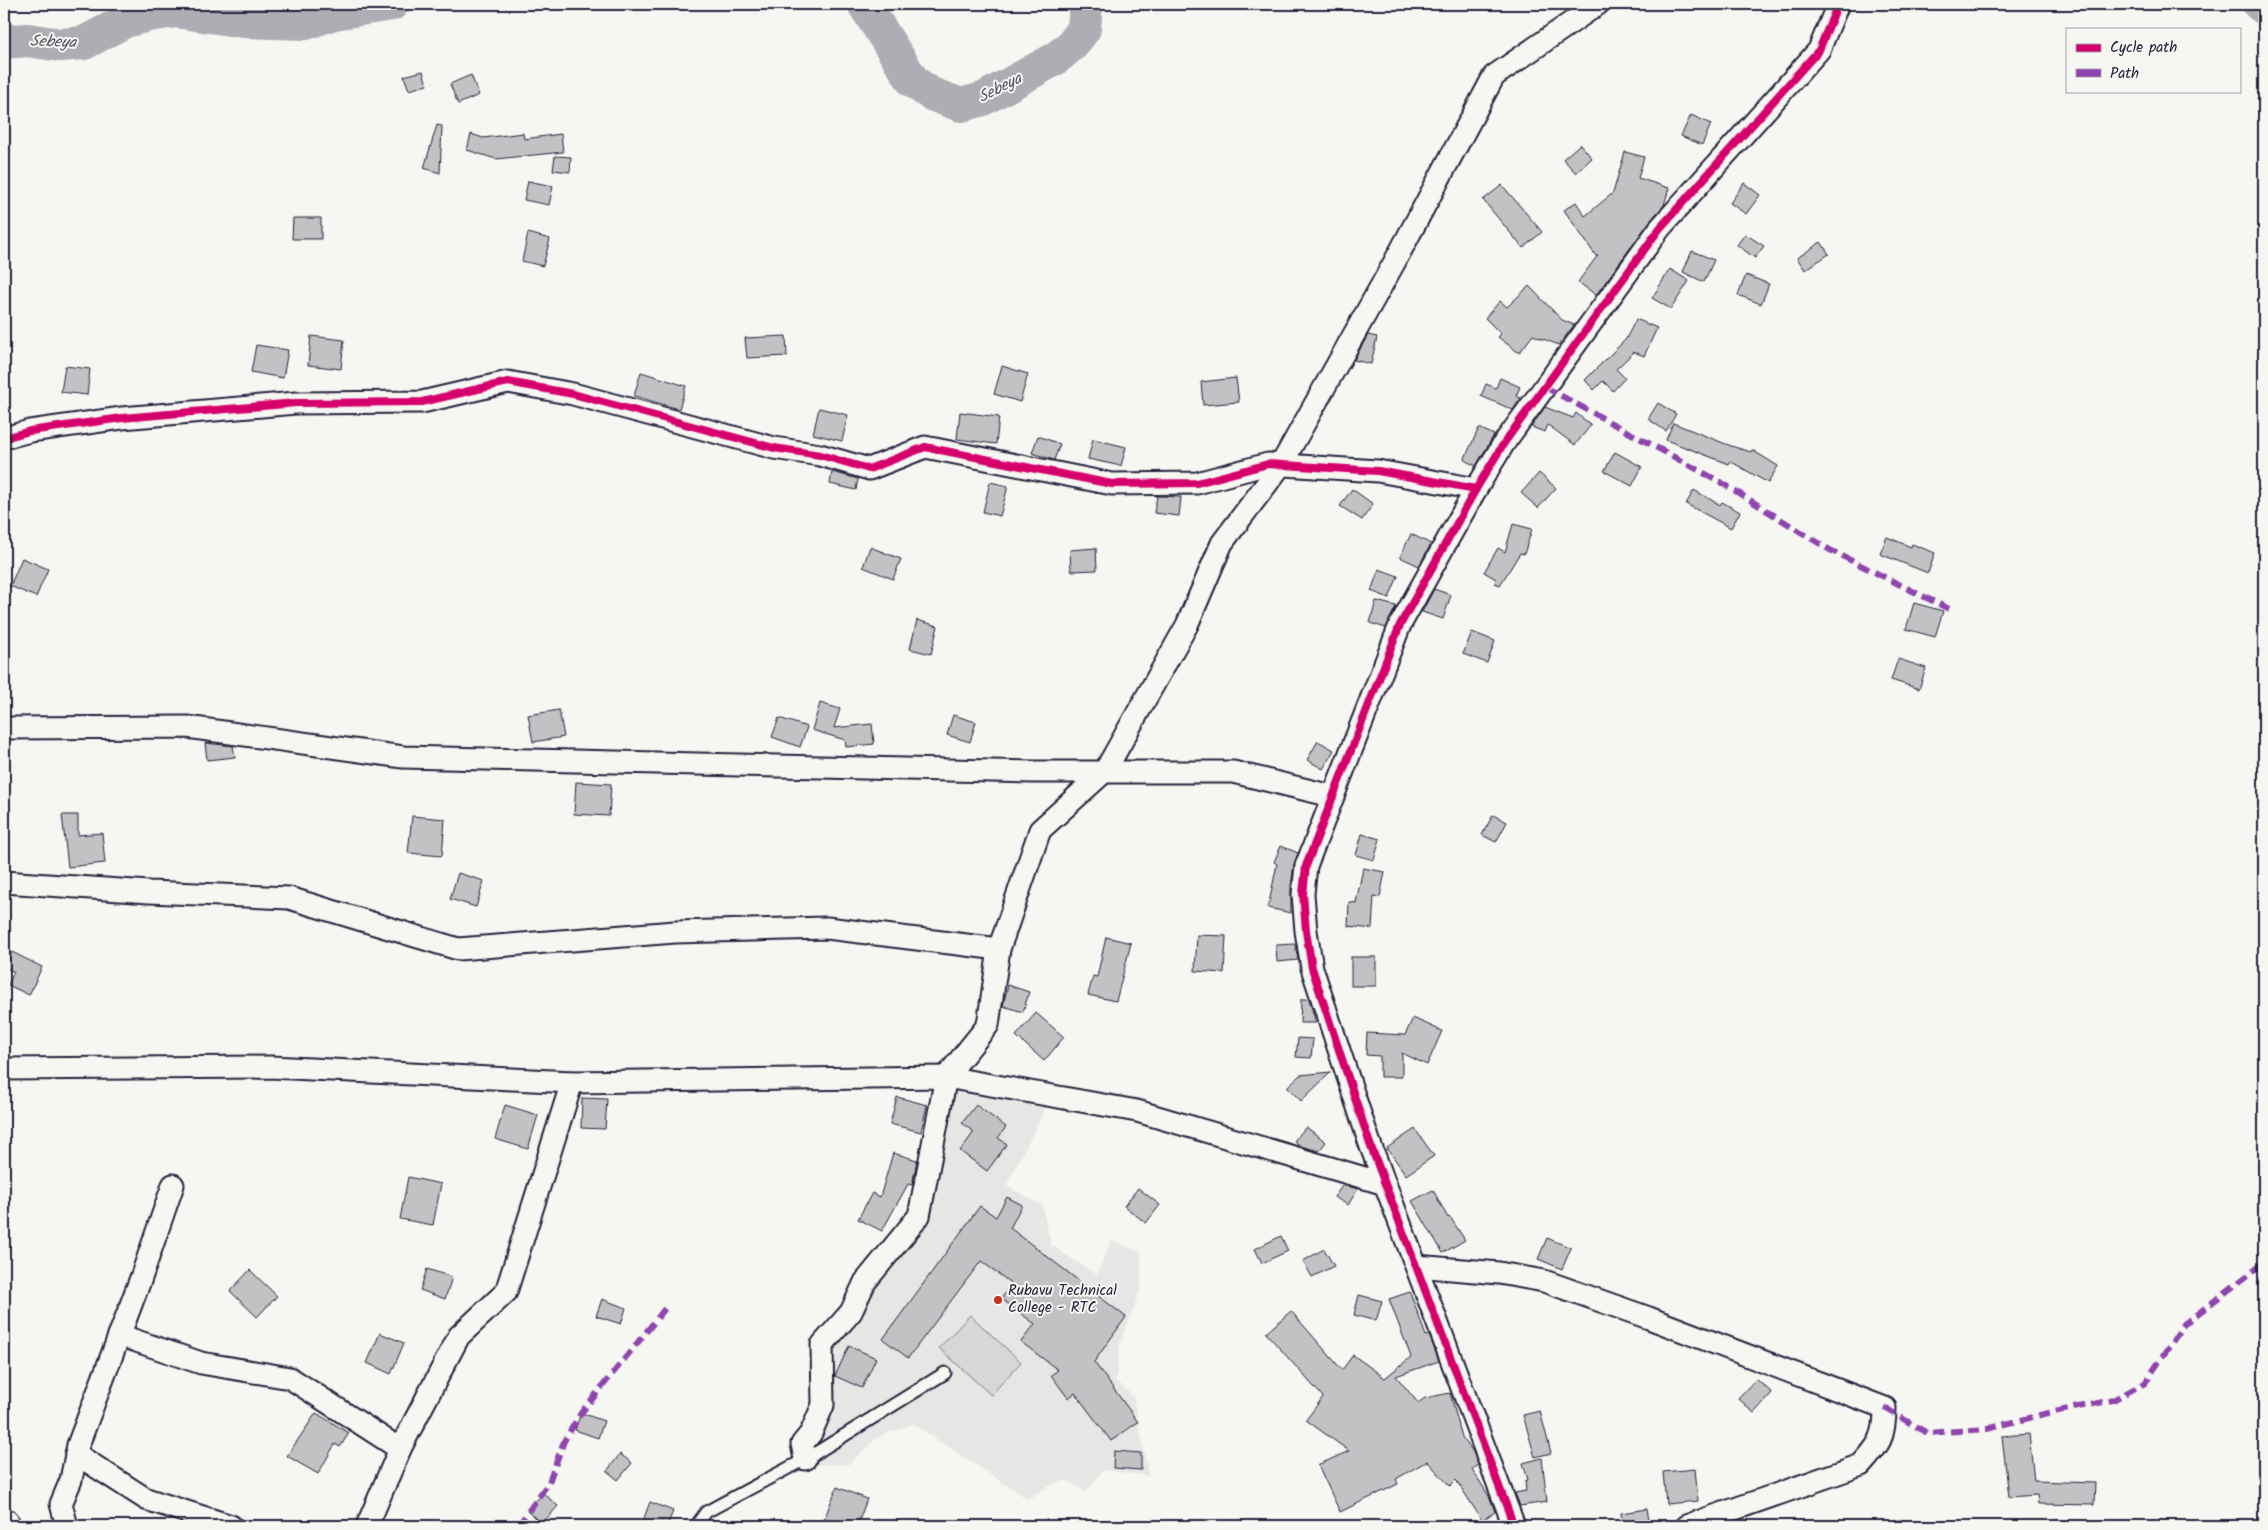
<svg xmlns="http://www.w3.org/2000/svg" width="2268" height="1530" viewBox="0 0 2268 1530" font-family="Kalam,sans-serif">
<rect width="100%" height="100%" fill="#f6f6f2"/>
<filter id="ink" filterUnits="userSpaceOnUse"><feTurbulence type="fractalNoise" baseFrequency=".02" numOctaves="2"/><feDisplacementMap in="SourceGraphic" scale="10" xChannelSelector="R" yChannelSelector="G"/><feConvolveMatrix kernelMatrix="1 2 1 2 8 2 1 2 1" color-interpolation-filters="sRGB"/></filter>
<g filter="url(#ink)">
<polygon fill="#e6e6e4" points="948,1086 1050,1100 1006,1186 1042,1205 1051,1245 1097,1275 1111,1240 1141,1252 1141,1288 1120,1344 1116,1381 1133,1396 1149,1476 1103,1470 1086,1492 1067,1480 1049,1486 1028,1499 913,1424 878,1437 849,1464 817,1465 811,1456 825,1347 922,1215"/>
<polygon fill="#d7d7d7" stroke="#7c7c89" points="970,1315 1021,1362 991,1395 939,1348"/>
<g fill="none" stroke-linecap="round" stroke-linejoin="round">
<g stroke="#adadb3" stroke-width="34">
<polyline points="864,4 913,81 931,94 961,105 983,99 1055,59 1072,45 1084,29 1086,4"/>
<polyline points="2259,4 2264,8"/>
<polyline points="4,42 27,40 61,45 84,43 125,21 148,15 176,11 243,21 306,23 334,13 392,4"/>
</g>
</g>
<g fill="#c2c2c4" stroke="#22223b">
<polygon points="423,71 427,85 409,90 404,76"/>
<polygon points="471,75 479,95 458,104 450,84"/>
<polygon points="1691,115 1711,124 1702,145 1681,136"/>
<polygon points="437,125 442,126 440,173 424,168"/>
<polygon points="523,133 524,139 561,134 563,152 496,159 467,150 471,134 483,138"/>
<polygon points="1580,144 1592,158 1576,173 1563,159"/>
<polygon points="1625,152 1644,157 1638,178 1669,188 1664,205 1650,221 1596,295 1578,282 1598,255 1596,256 1564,210 1576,202 1585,216 1613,193"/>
<polygon points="555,156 571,157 570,172 553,170"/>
<polygon points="528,181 553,186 549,205 524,200"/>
<polygon points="1744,183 1760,195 1746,214 1730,203"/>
<polygon points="1502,185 1542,232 1523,248 1483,200"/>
<polygon points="293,218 321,218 321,239 292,239"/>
<polygon points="528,233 550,239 543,266 522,261"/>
<polygon points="1745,234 1764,246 1755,258 1737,245"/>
<polygon points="1821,242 1829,254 1805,270 1797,258"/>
<polygon points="1692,251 1714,260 1704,282 1683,272"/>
<polygon points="1670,269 1689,281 1671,309 1652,298"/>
<polygon points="1746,275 1769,284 1761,304 1738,295"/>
<polygon points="1529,286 1562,320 1574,325 1559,345 1533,335 1519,353 1498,337 1501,334 1485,318 1500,301 1507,307"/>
<polygon points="1636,319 1657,328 1644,356 1634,352 1616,369 1625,378 1613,391 1603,381 1594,390 1585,380 1626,339"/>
<polygon points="1368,335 1377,337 1371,364 1354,360"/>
<polygon points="311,336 344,340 341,369 308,365"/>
<polygon points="786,336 787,356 747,358 745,338"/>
<polygon points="256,345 288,350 283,378 251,372"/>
<polygon points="65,366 90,369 87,395 61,392"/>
<polygon points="1002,366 1028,374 1020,402 994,394"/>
<polygon points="641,372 686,386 679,409 634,396"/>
<polygon points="1236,378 1239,402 1203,405 1201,382"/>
<polygon points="1500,378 1520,387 1516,396 1521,398 1513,410 1481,396 1486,384 1496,388"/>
<polygon points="1658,403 1676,414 1666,431 1648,419"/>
<polygon points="1545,407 1573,418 1576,413 1591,425 1575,445 1548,425 1545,432 1531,427"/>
<polygon points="819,408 848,415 842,441 813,434"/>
<polygon points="960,412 999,417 996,444 957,439"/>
<polygon points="1673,423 1731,446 1751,452 1752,450 1778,466 1768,483 1730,461 1729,464 1666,440"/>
<polygon points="1479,428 1494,435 1476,466 1464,460"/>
<polygon points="1038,436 1060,444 1054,460 1032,453"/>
<polygon points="1093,439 1126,447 1121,466 1088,459"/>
<polygon points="1615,452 1642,467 1632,486 1604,471"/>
<polygon points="832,472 858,479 856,490 830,484"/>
<polygon points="1539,473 1556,488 1538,508 1521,493"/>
<polygon points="990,482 1008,486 1000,516 983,512"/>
<polygon points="1352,489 1373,504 1362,520 1340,506"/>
<polygon points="1694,490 1720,505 1722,502 1740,512 1731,528 1686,504"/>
<polygon points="1157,496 1181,497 1179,516 1154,513"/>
<polygon points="1513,524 1532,529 1524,554 1520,553 1500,585 1495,583 1496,579 1484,572 1498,548 1505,552"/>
<polygon points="1411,534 1431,544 1419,566 1400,557"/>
<polygon points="1887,537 1911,547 1912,544 1935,553 1928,573 1880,554"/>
<polygon points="870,547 901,559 893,579 863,567"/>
<polygon points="1096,548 1097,570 1071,571 1070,550"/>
<polygon points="22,558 48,569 36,597 10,586"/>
<polygon points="1379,569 1398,576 1389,598 1371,591"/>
<polygon points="1434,589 1451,595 1443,619 1422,612"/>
<polygon points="1376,601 1396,606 1386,628 1370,623"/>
<polygon points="1914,603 1943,611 1935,637 1906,629"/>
<polygon points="917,620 938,626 931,654 910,649"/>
<polygon points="1472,632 1495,641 1487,663 1463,654"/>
<polygon points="1898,659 1926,668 1919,689 1891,680"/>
<polygon points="820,703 840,709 834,728 872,724 874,744 846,747 845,740 812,730"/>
<polygon points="559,710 564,737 533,742 528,715"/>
<polygon points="953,715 976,722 970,742 947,735"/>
<polygon points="779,718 807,727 800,747 772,737"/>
<polygon points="1318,741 1334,750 1323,769 1307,760"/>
<polygon points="205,743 233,746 235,757 207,760"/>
<polygon points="576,782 611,784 609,816 574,814"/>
<polygon points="62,815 78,815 78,835 102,833 105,863 68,867"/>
<polygon points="1493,815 1507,822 1496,842 1482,835"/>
<polygon points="412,816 445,819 442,856 408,853"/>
<polygon points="1362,834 1380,839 1374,860 1356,855"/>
<polygon points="1281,846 1298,853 1294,864 1291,886 1291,913 1268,908 1277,864 1274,862"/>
<polygon points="1363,868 1385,872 1380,897 1374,896 1372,929 1348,926 1349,902 1356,903"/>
<polygon points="458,873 484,881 476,907 450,899"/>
<polygon points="1197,935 1226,936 1224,973 1195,971"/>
<polygon points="1106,937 1131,943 1116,1001 1088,995 1093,976 1097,977"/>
<polygon points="1295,944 1298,960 1277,962 1276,945"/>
<polygon points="12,952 42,967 29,995 8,985 14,972 5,967"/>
<rect x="1351" y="957" width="25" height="29"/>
<polygon points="1008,985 1029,992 1023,1012 1003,1006"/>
<polygon points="1301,999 1309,999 1316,1023 1300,1023"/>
<polygon points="1036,1013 1064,1037 1044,1061 1016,1036"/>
<polygon points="1413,1018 1442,1031 1427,1065 1402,1053 1402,1077 1380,1077 1380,1056 1366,1055 1367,1033 1405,1035"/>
<polygon points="1298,1038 1313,1039 1311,1058 1296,1057"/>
<polygon points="1331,1072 1301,1101 1287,1087 1300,1075"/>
<polygon points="897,1097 927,1105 921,1132 890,1124"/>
<polygon points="582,1098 607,1099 605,1129 581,1128"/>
<polygon points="505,1105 538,1115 528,1149 495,1139"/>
<polygon points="976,1105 1006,1127 998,1138 1007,1144 987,1171 960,1151 974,1132 962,1123"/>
<polygon points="1306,1127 1326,1142 1319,1151 1301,1146 1294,1141"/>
<polygon points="1415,1129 1434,1156 1406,1175 1387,1148"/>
<polygon points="893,1153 917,1160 912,1185 908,1184 882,1231 858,1219 872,1193 880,1197"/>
<polygon points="408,1177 441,1184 433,1225 400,1219"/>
<polygon points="1343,1185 1358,1189 1348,1205 1334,1197"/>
<polygon points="1138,1188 1160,1205 1146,1223 1124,1206"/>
<polygon points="1433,1190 1448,1218 1450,1217 1465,1240 1443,1253 1412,1201"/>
<polygon points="1007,1197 1022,1205 1010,1228 1126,1317 1094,1362 1138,1422 1111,1441 1075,1393 1068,1398 1051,1375 1058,1370 1021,1342 1035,1324 1001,1299 1012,1284 981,1261 908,1358 883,1339 980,1206 996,1217"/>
<polygon points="1281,1236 1288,1251 1262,1263 1255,1249"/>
<polygon points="1547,1238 1571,1248 1562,1269 1538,1259"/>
<polygon points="1324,1249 1334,1266 1312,1277 1303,1261"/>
<polygon points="427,1269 452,1277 445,1299 420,1290"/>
<polygon points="250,1270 277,1296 257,1317 230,1291"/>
<polygon points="1410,1292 1426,1336 1429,1335 1439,1361 1396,1376 1418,1403 1425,1398 1450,1393 1462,1437 1473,1452 1478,1465 1472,1469 1490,1498 1495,1512 1482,1520 1456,1480 1450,1486 1427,1461 1396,1479 1398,1484 1340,1512 1318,1465 1349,1451 1306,1420 1323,1397 1266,1333 1291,1311 1342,1370 1353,1355 1385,1378 1411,1357 1389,1299"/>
<polygon points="1359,1295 1382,1301 1376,1321 1354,1315"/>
<polygon points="602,1299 626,1308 621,1324 596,1316"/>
<polygon points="380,1333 404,1343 391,1374 367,1363"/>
<polygon points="849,1346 876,1358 862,1388 835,1376"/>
<polygon points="1756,1379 1772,1393 1754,1413 1738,1398"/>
<polygon points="1540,1411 1551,1453 1535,1457 1523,1415"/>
<polygon points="316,1413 349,1433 340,1447 335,1444 318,1474 287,1456"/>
<polygon points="581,1413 604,1421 598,1438 575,1430"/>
<polygon points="2029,1434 2034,1481 2095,1483 2094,1505 2038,1504 2037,1495 2009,1497 2002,1436"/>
<polygon points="1114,1451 1141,1453 1141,1470 1113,1468"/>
<polygon points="620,1454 632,1463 618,1480 607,1471"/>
<polygon points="1542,1458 1547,1502 1520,1506 1515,1493 1526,1491 1525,1481 1528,1480 1523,1463"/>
<polygon points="1695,1469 1698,1501 1666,1504 1663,1472"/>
<polygon points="837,1487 867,1499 857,1526 834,1526 823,1522"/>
<polygon points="543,1493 558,1506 542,1524 527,1511"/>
<polygon points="650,1502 673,1511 667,1526 641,1526"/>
<polygon points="1647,1509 1650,1526 1623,1526 1621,1513"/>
</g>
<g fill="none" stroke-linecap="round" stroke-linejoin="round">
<defs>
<polyline id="service" points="696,1526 706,1512 811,1456 945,1373"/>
<g id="minor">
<polyline points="4,438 30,431 122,418 296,403 422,402 508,382 573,394 774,448 820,455 869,469 925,447 1112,484 1197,483 1268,464 1378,471 1476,489"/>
<polyline points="4,728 187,727 403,757 1034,772 1233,772 1332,796"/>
<polyline points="4,882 149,892 289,898 458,949 675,932 827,928 999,949"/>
<polyline points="4,1069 271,1067 572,1082 946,1077 1137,1111 1385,1184"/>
<path d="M1416 1266 1499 1273 1544 1281 1649 1318 1885 1408C1885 1437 1880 1444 1861 1465L1686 1526"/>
<polyline points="119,1335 201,1363 290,1378 400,1449"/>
<polyline points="76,1454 146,1499 231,1526"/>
<polyline points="805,1459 802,1444 811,1433 823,1405 822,1345 851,1312 865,1282 919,1216 946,1077 988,1025 999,949 1040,830 1105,771 1187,625 1222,543 1281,465 1394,263 1494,76 1598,4"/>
<polyline points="67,1526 61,1504 71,1480 78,1445 141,1278 173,1185"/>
<polyline points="367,1526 400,1449 459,1336 506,1292 572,1082"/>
<polyline points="1514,1526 1370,1144 1312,968 1306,931 1303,894 1306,866 1400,625 1476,489 1504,443 1660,228 1819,50 1838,4"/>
</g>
<polyline id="trunk" points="4,1522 7,1526"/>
</defs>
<use href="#service" stroke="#22223b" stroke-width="15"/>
<use href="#minor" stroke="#22223b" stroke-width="25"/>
<use href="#trunk" stroke="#22223b" stroke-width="31"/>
<use href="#service" stroke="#f6f6f2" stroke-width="11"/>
<use href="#minor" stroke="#f6f6f2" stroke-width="21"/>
<use href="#trunk" stroke="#f6f6f2" stroke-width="28"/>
<g stroke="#8e44ad" stroke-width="6" stroke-dasharray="12 6" stroke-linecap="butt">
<polyline points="1545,387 1724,484 1830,550 1949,609"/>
<polyline points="1885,1408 1927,1433 1987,1429 2044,1414 2113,1400 2145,1383 2184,1324 2264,1263"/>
<polyline points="518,1526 549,1482 564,1441 581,1413 667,1306"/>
</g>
<defs>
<g id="cycleway">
<polyline points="4,438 30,431 122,418 296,403 422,402 508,382 573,394 774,448 820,455 869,469 925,447 1112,484 1197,483 1268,464 1378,471 1476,489"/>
<polyline points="1514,1526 1370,1144 1312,968 1306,931 1303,894 1306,866 1400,625 1476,489 1504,443 1660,228 1819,50 1838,4"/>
</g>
</defs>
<use href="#cycleway" stroke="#f6f6f2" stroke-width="11"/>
<use href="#cycleway" stroke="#d6006c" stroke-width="8"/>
</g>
</g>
<circle fill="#c8321e" stroke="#f6f6f2" stroke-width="2" cx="998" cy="1300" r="5"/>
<g text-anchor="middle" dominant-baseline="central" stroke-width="4" stroke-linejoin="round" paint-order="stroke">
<g font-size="15" fill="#22223b" stroke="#f6f6f2" text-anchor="start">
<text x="1008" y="1291">Rubavu Technical<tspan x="1008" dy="17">College - RTC</tspan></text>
</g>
<g font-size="16" font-style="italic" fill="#535365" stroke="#f6f6f2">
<text transform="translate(53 42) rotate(2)">Sebeya</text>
<text transform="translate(1000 88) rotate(-27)">Sebeya</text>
</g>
</g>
<rect width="2268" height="1530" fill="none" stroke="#f6f6f2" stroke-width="20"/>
<rect x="10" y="10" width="2248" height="1510" fill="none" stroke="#22223b" stroke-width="2" filter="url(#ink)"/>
<rect x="2066" y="28" width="175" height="65" fill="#f6f6f2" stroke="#a1a1a9"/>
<rect x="2076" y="44" width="25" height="8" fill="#d6006c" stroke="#a1a1a9"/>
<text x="2110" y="52" font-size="15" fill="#22223b">Cycle path</text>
<rect x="2076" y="69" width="25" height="8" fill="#8e44ad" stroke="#a1a1a9"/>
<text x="2110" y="78" font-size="15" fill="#22223b">Path</text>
</svg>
